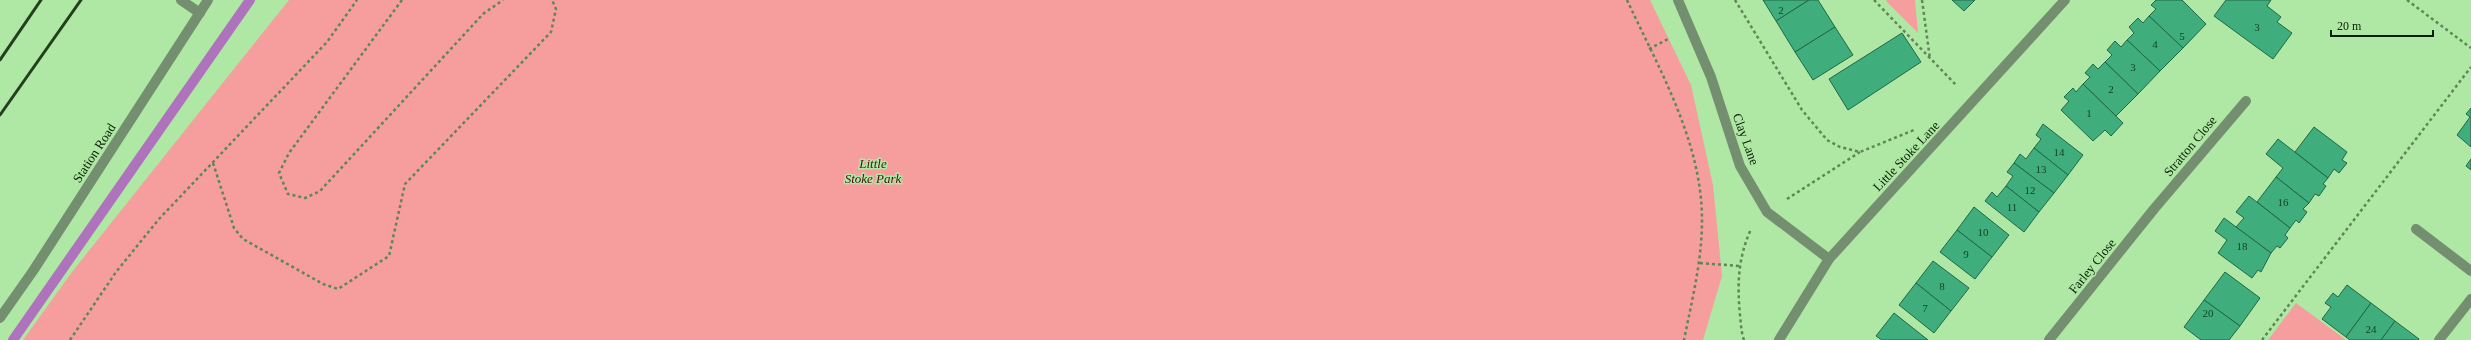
<svg xmlns="http://www.w3.org/2000/svg" width="2471" height="340" viewBox="0 0 2471 340" font-family="Georgia,serif">
<rect width="100%" height="100%" fill="#afe7a4"/>
<g fill="#f59e9d">
<polygon points="289,0 1650,0 1691,85 1713,185 1722,276 1703,340 23,340 72,272"/>
<polygon points="1887,0 1915,0 1918,33 1886,1"/>
<polygon points="2296,303 2346,340 2268,340"/>
</g>
<g fill="none" stroke-linecap="round" stroke-linejoin="round">
<polyline stroke="#af72bc" stroke-width="10" points="13,340 250,0"/>
</g>
<g fill="#3fae7c" stroke="#216748">
<polygon points="1763,0 1809,0 1776,21"/>
<polygon points="1809,0 1818,0 1835,27 1795,52 1776,21"/>
<polygon points="1952,0 1975,0 1964,11"/>
<polygon points="2156,0 2182,0 2206,24 2183,48 2149,16 2156,9 2151,5"/>
<polygon points="2226,0 2271,0 2267,6 2281,17 2277,22 2292,33 2273,59 2214,16"/>
<polygon points="2149,16 2183,48 2160,71 2127,40 2134,33 2129,27 2138,18 2143,23"/>
<polygon points="1835,27 1853,55 1813,80 1795,52"/>
<polygon points="1902,33 1921,62 1848,110 1829,79"/>
<polygon points="2127,40 2160,71 2138,94 2105,62 2112,55 2107,50 2115,41 2121,47"/>
<polygon points="2105,62 2138,94 2116,116 2083,84 2090,77 2085,73 2093,64 2098,69"/>
<polygon points="2083,84 2123,123 2111,136 2105,130 2093,141 2061,110 2069,101 2064,97 2073,88 2076,92"/>
<polygon points="2471,108 2471,147 2457,135 2470,117 2466,114"/>
<polygon points="2043,124 2083,155 2068,175 2034,148 2041,139 2036,135"/>
<polygon points="2314,127 2347,152 2342,160 2347,163 2339,173 2334,169 2328,178 2295,152"/>
<polygon points="2278,139 2328,178 2323,184 2326,186 2319,196 2315,194 2309,203 2276,177 2283,168 2266,154"/>
<polygon points="2034,148 2068,175 2054,193 2014,163 2020,154 2026,159"/>
<polygon points="2471,159 2471,170 2466,166"/>
<polygon points="2014,163 2054,193 2039,212 2006,186 2013,176 2007,172"/>
<polygon points="2276,177 2309,203 2303,209 2307,212 2299,223 2296,220 2290,228 2257,202"/>
<polygon points="2006,186 2039,212 2024,232 1985,201 1992,192 1997,197"/>
<polygon points="2249,196 2290,228 2285,235 2288,238 2280,248 2277,246 2271,253 2236,227 2244,218 2236,212"/>
<polygon points="1974,207 2009,235 1992,257 1957,230"/>
<polygon points="2224,218 2271,253 2261,272 2258,270 2252,278 2218,253 2227,240 2215,231"/>
<polygon points="1957,230 1992,257 1975,279 1940,252"/>
<polygon points="1933,261 1969,288 1951,311 1916,283"/>
<polygon points="2225,272 2260,298 2240,326 2204,300"/>
<polygon points="1916,283 1951,311 1934,333 1899,305"/>
<polygon points="2347,285 2371,303 2346,337 2322,319 2331,307 2325,303 2333,293 2338,297"/>
<polygon points="2204,300 2240,326 2229,340 2201,340 2184,327"/>
<polygon points="2371,303 2395,321 2381,340 2350,340 2346,337"/>
<polygon points="1894,313 1928,340 1882,340 1876,336"/>
<polygon points="2395,321 2419,339 2418,340 2381,340"/>
</g>
<g fill="none" stroke-linecap="round" stroke-linejoin="round">
<g stroke="#5e8657" stroke-width="2.5" stroke-dasharray="3 3" stroke-linecap="butt">
<polyline points="402,0 289,153 279,173 288,194 305,198 320,191 483,14 503,0"/>
<path d="M1627 0C1659 69 1702 142 1702 220 1702 261 1692 300 1684 340"/>
<polyline points="1735,0 1802,110 1827,140 1840,147 1860,152 1914,130"/>
<polyline points="1874,0 1956,85"/>
<polyline points="1922,0 1930,59"/>
<polyline points="2407,0 2471,48"/>
<polyline points="1649,49 1670,38"/>
<polyline points="213,163 234,228 243,239 323,284 338,289 389,256 405,184 551,32 556,9 552,0"/>
<polyline points="1787,199 1860,152"/>
<polyline points="1700,263 1739,266"/>
<polyline points="70,340 116,272 159,219 327,42 357,0"/>
<path d="M1744 340C1741 332 1741 323 1740 315 1737 284 1738 258 1751 229"/>
<polyline points="2262,340 2471,67"/>
</g>
<g stroke="#748f6f" stroke-width="10">
<polyline points="181,0 200,13"/>
<polyline points="1678,0 1711,77 1740,166 1767,212 1829,259"/>
<polyline points="2416,229 2471,271"/>
<polyline points="0,318 33,271 208,0"/>
<polyline points="1779,340 1829,259 2065,0"/>
<polyline points="2049,340 2154,209 2246,101"/>
<polyline points="2439,340 2471,299"/>
</g>
<g stroke="#243f1e" stroke-width="3">
<polyline points="0,60 41,0"/>
<polyline points="0,115 81,0"/>
</g>
</g>
<g text-anchor="middle" dominant-baseline="central" stroke-width="3" stroke-linejoin="round" paint-order="stroke">
<g font-size="11" fill="#164323">
<text x="1781" y="10">2</text>
<text x="2257" y="27">3</text>
<text x="2182" y="36">5</text>
<text x="2155" y="44">4</text>
<text x="2133" y="67">3</text>
<text x="2111" y="89">2</text>
<text x="2089" y="113">1</text>
<text x="2059" y="152">14</text>
<text x="2041" y="169">13</text>
<text x="2030" y="190">12</text>
<text x="2283" y="202">16</text>
<text x="2012" y="207">11</text>
<text x="1983" y="232">10</text>
<text x="2242" y="246">18</text>
<text x="1966" y="254">9</text>
<text x="1942" y="286">8</text>
<text x="1925" y="308">7</text>
<text x="2208" y="313">20</text>
<text x="2371" y="329">24</text>
</g>
<g font-size="13" fill="#091f05" stroke="#afe7a4">
<text transform="translate(1746 139) rotate(70)">Clay Lane</text>
<text transform="translate(2190 146) rotate(-50)">Stratton Close</text>
<text transform="translate(94 153) rotate(-57)">Station Road</text>
<text transform="translate(1906 156) rotate(-47)">Little Stoke Lane</text>
<text transform="translate(2092 266) rotate(-51)">Farley Close</text>
</g>
<g font-size="13" font-style="italic" fill="#4e0e14" stroke="#afe7a4">
<text x="873" y="163">Little<tspan x="873" dy="15">Stoke Park</tspan></text>
</g>
</g>
<path d="M2331 30v6h102v-6" fill="none" stroke="#091f05" stroke-width="2"/>
<text x="2337" y="30" font-size="12" fill="#091f05" stroke="#afe7a4" stroke-width="3" paint-order="stroke">20 m</text>
</svg>
